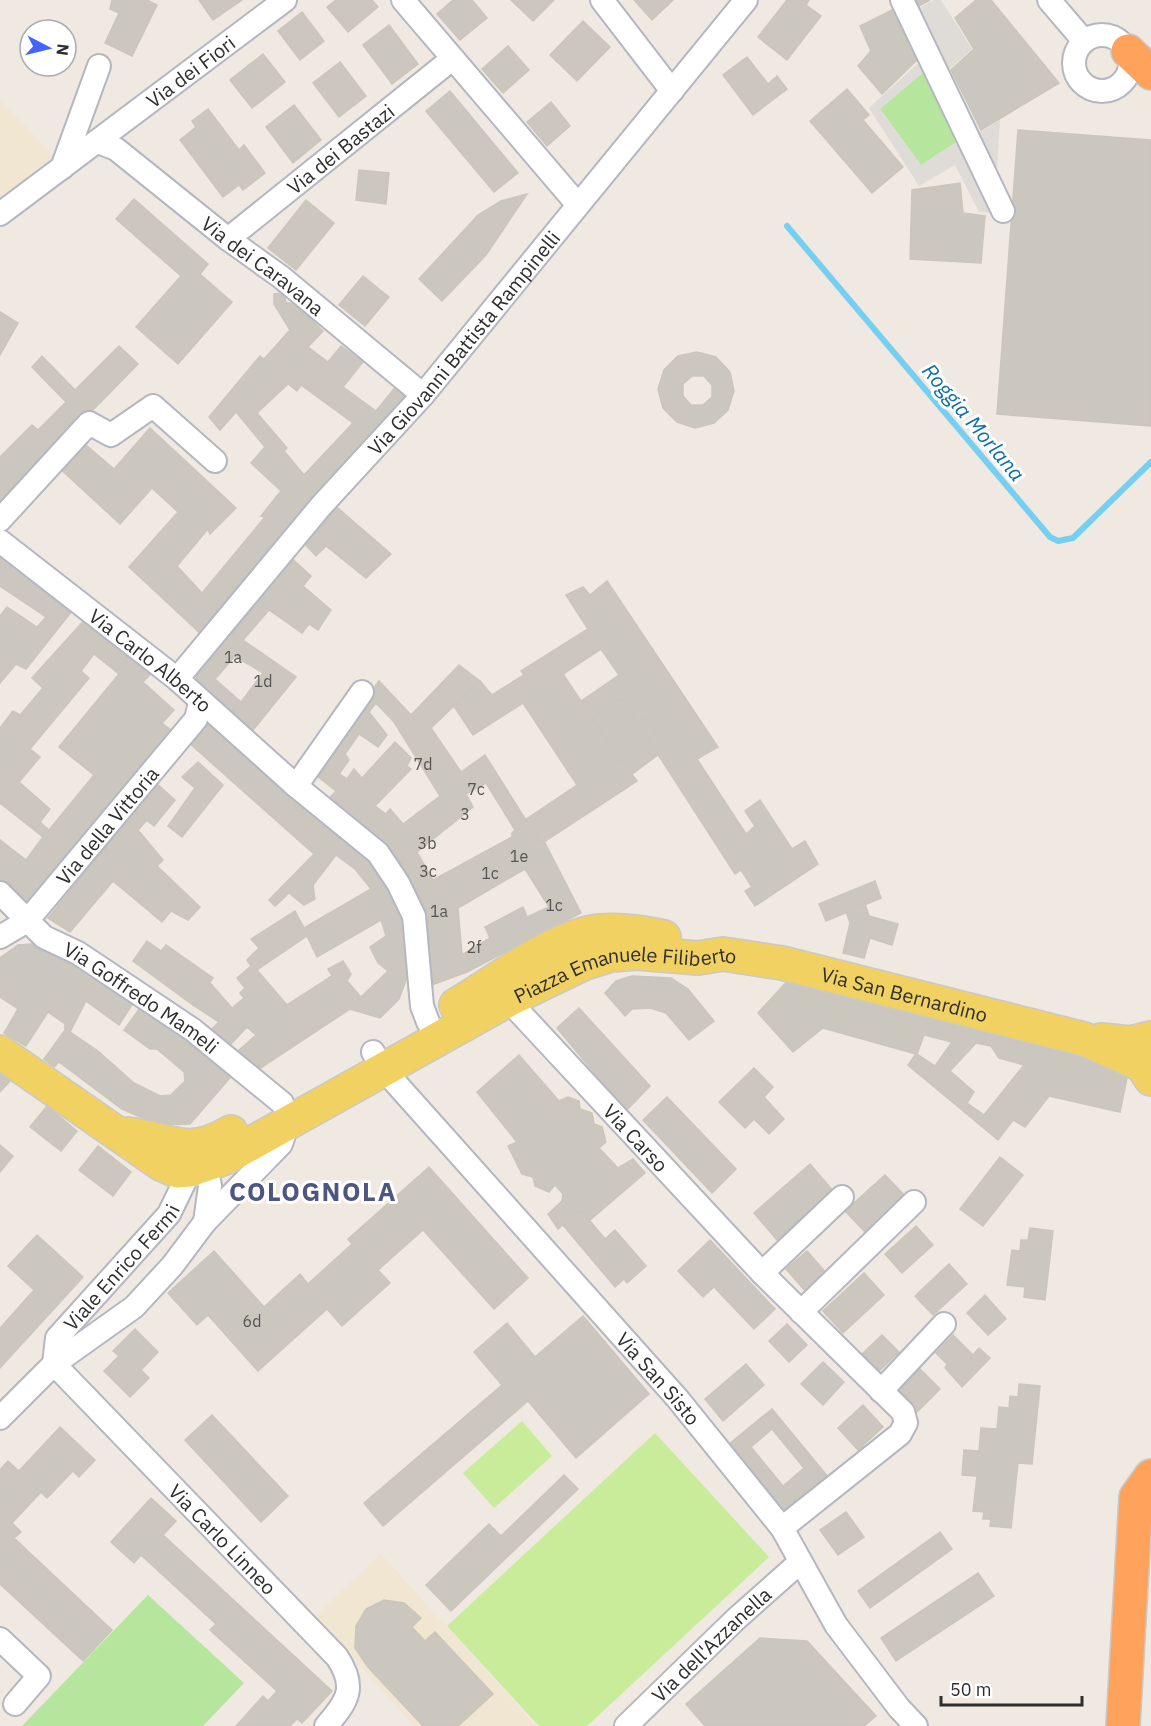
<svg xmlns="http://www.w3.org/2000/svg" width="1151" height="1726" viewBox="0 0 1151 1726" font-family="'IBM Plex Sans',sans-serif">
<rect width="100%" height="100%" fill="#efe9e1"/>
<g fill="#f0e6d1">
<polygon points="0,100 53,156 0,199"/>
<polygon points="381,1554 536,1726 414,1726 315,1616"/>
</g>
<g fill="#b6e59e">
<polygon points="924,71 958,141 921,165 880,109"/>
<polygon points="148,1595 244,1683 203,1726 22,1726"/>
</g>
<g fill="#c9ec9a">
<polygon points="522,1421 552,1456 494,1508 463,1473"/>
<polygon points="655,1433 769,1557 587,1726 539,1726 447,1626"/>
</g>
<path fill="#dfdcd8" fill-rule="evenodd" d="M934 0H941L972 49 948 70 980 132 1000 120 994 213 979 212 955 165 919 186 869 108 923 59 903 17ZM924 72 958 141 921 165 880 109Z"/>
<g fill="none" stroke-linecap="round" stroke-linejoin="round">
<polyline stroke="#75cff0" stroke-width="6" points="787,226 1050,537 1058,541 1073,538 1151,462"/>
</g>
<g fill="#cbc7bf" stroke="#cbc5ba" stroke-width="1.5" fill-rule="evenodd">
<polygon points="112,0 147,0 157,5 132,56 105,43 119,13 110,9"/>
<polygon points="199,0 242,0 213,20"/>
<polygon points="336,0 372,0 378,7 348,32 327,7"/>
<polygon points="453,0 472,0 487,18 460,40 437,14"/>
<polygon points="511,0 554,0 533,21"/>
<polygon points="634,0 673,0 652,20"/>
<polygon points="787,0 809,0 806,5 821,16 787,60 758,37"/>
<polygon points="914,0 930,0 917,7"/>
<polygon points="976,0 991,0 1059,83 981,130 951,70 974,49 955,18"/>
<polygon points="896,8 920,57 882,94 858,66 871,51 860,26"/>
<polygon points="302,12 324,41 300,60 278,31"/>
<polygon points="583,21 610,47 577,81 550,55"/>
<polygon points="389,25 418,64 392,84 363,45"/>
<polygon points="508,46 529,70 503,93 482,69"/>
<polygon points="263,54 285,82 252,108 230,80"/>
<polygon points="747,57 768,84 777,76 787,89 753,115 723,75"/>
<polygon points="340,62 366,96 339,117 313,83"/>
<polygon points="847,89 869,115 863,120 903,167 872,193 810,121"/>
<polygon points="450,91 518,173 494,192 426,111"/>
<polygon points="551,102 570,126 547,146 527,122"/>
<polygon points="294,105 321,140 293,163 266,127"/>
<polygon points="208,109 239,150 244,145 265,173 243,190 239,185 223,197 180,140 196,127 192,121"/>
<polygon points="1018,130 1151,140 1151,426 997,414"/>
<polygon points="359,170 389,173 386,204 356,200"/>
<polygon points="960,183 963,213 985,216 981,263 910,259 912,190"/>
<polygon points="527,194 486,255 442,301 419,279 478,215 501,201"/>
<polygon points="134,199 208,264 200,274 232,302 178,364 136,327 181,276 116,219"/>
<polygon points="306,200 334,223 296,270 268,248"/>
<polygon points="363,276 389,297 365,326 339,305"/>
<path d="M284 293 286 303H294L323 331 308 347 328 362 341 346 363 362 343 387 376 411 398 384 409 398 204 637 129 567 178 512 152 488 120 524 56 465 80 440 114 469 150 428 236 508 210 534 208 529 177 566 202 593 265 517 261 516 281 491 251 463 265 447 236 412 220 430 209 417 260 356 264 359 290 330 274 304V294ZM288 384 297 391 301 385 353 423 304 475 284 451 287 448 257 413Z"/>
<polygon points="0,312 18,323 0,355"/>
<polygon points="119,346 138,364 0,505 0,457 32,425 38,430 66,402 32,367 42,356 75,390"/>
<path d="M697 352 716 357 730 372 734 391 728 410 714 423 695 428 677 422 663 408 658 389 664 370 678 356ZM692 376H704L712 385V397L703 405H691L683 396V384Z"/>
<polygon points="332,503 391,554 366,578 326,546 316,556 301,540"/>
<polygon points="0,554 76,606 26,669 16,664 0,683 0,616 7,607 37,627 46,617 0,586"/>
<path d="M287 554 311 576 303 586 331 610 318 630 309 624 302 633 269 610 243 640 296 677 249 735 199 688 196 675ZM235 656 263 673 241 702 215 679Z"/>
<path d="M607 581 718 747 697 759 746 834 755 826 745 811 760 800 792 849 805 841 818 864 755 906 745 891 752 887 741 870 735 874 648 739 657 734 645 718 637 722 622 698 592 718 608 742 595 751 605 769 621 760 637 781 541 844 525 820 577 785 523 703 473 735 453 705 480 681 492 695 524 675 521 671 588 629 566 595 583 587 590 595ZM601 649 619 675 581 701 563 674Z"/>
<path d="M88 616 155 669 143 682 174 710 162 723 176 734 31 906 0 881V840L26 860 43 837 0 803V728L13 711 20 715 43 688 32 678ZM94 654 119 674 59 747 94 775 49 830 40 822 50 809 19 782 40 757 30 749 89 678 81 671Z"/>
<path d="M459 665 480 681 431 728 461 772 485 755 541 844 544 841 581 913 467 972 429 986 390 854 326 802 336 791 311 771 379 681 411 715ZM376 703 394 722 440 796 403 824 390 809 386 814 375 806 411 769 407 766 411 758 395 742 362 778 354 769 347 779 339 774 349 760 345 754 359 734 378 747 387 735 369 712ZM486 783 515 830 512 833V837L433 880 417 852 473 807 466 794ZM525 869 549 907 527 917 523 907 485 927 490 938 462 955 458 908Z"/>
<polygon points="622,698 637,722 645,718 657,734 648,739 659,754 631,775 621,760 605,769 595,751 608,742 592,718"/>
<polygon points="210,717 320,813 297,839 188,742"/>
<polygon points="198,762 223,785 182,837 168,826 195,788 182,777"/>
<polygon points="157,784 175,800 154,826 135,811"/>
<polygon points="135,811 146,821 138,830 163,860 157,866 200,907 188,920 171,911 162,922 113,881 70,932 48,918"/>
<path d="M320 813 378 862 407 921 410 969 399 999 380 1018 350 1009 259 1069 238 1051 256 1035 247 1027 231 1044 212 1029 219 1022 193 1005 210 983 232 1008 244 998 240 993 245 988 237 978 251 966 247 960 259 948 251 939 295 911 304 928 371 889 355 869 336 855 313 885 315 899 304 905 289 893 275 906 269 900 314 854 297 839ZM381 920 386 936 370 947 378 963 388 971 361 997 347 981 351 974 343 961 328 969 332 976 287 1005 257 970 307 936 317 957Z"/>
<polygon points="875,881 881,898 826,921 819,904"/>
<polygon points="865,904 869,916 898,924 892,945 870,938 864,958 843,953 850,923 846,912"/>
<polygon points="147,941 161,951 166,945 213,978 193,1005 133,961"/>
<polygon points="33,944 74,962 135,1000 119,1025 86,1001 70,1032 98,1051 134,1083 160,1096 171,1095 185,1081 184,1072 157,1049 150,1049 124,1030 140,1008 198,1041 234,1073 190,1124 159,1125 122,1109 59,1062 54,1067 44,1059 65,1030 65,1024 48,1012 26,1046 4,1033 18,1009 0,997 0,958 18,945"/>
<polygon points="632,976 671,978 688,989 714,1021 689,1040 666,1013 650,1008 632,1009 625,1016 605,993 616,981"/>
<path d="M791 977 1129 1068 1120 1112 1049 1096 1025 1127 1013 1120 998 1140 908 1065 916 1054 823 1028 793 1052 758 1013ZM924 1035 952 1042 935 1066 917 1054ZM976 1043 991 1046 999 1058 1024 1065 984 1115 967 1103 974 1092 950 1071Z"/>
<polygon points="579,1008 650,1086 626,1111 557,1028"/>
<polygon points="519,1055 559,1101 568,1097 579,1101 580,1109 592,1113 594,1124 602,1127 606,1142 599,1148 618,1168 633,1159 645,1173 589,1221 581,1210 558,1229 548,1214 562,1201 563,1194 555,1185 549,1192 535,1186 533,1177 522,1174 508,1146 517,1142 477,1092"/>
<polygon points="754,1068 773,1087 764,1097 784,1119 769,1134 754,1119 745,1128 719,1102"/>
<polygon points="0,1070 11,1080 0,1092"/>
<polygon points="667,1097 736,1169 712,1193 643,1120"/>
<polygon points="47,1106 77,1131 61,1151 30,1127"/>
<polygon points="0,1145 13,1156 0,1172"/>
<polygon points="98,1146 131,1172 113,1196 79,1170"/>
<polygon points="1000,1157 1023,1175 983,1226 960,1209"/>
<polygon points="810,1164 833,1191 777,1240 754,1213"/>
<polygon points="429,1167 528,1278 494,1309 423,1230 378,1270 390,1283 342,1326 327,1309 258,1371 208,1315 197,1325 168,1293 214,1251 264,1307 300,1274 308,1284 352,1244 348,1239"/>
<polygon points="885,1175 905,1196 866,1233 845,1211"/>
<polygon points="581,1210 605,1239 615,1230 646,1266 627,1283 624,1279 615,1287 563,1225"/>
<polygon points="916,1226 933,1245 902,1273 885,1254"/>
<polygon points="1030,1228 1053,1231 1045,1300 1024,1297 1025,1287 1007,1285 1012,1250 1020,1251 1021,1240 1028,1240"/>
<polygon points="37,1235 83,1277 0,1368 0,1328 34,1290 8,1266"/>
<polygon points="710,1240 775,1309 754,1329 714,1287 703,1297 678,1271"/>
<polygon points="807,1251 827,1274 807,1293 786,1269"/>
<polygon points="949,1264 967,1284 933,1315 915,1296"/>
<polygon points="864,1273 884,1295 843,1333 823,1311"/>
<polygon points="985,1295 1006,1319 988,1335 967,1313"/>
<polygon points="583,1316 649,1394 576,1458 528,1401 383,1526 364,1503 502,1385 474,1352 507,1323 535,1357"/>
<polygon points="787,1324 807,1345 789,1362 769,1341"/>
<polygon points="135,1329 158,1352 141,1370 149,1378 130,1397 104,1371 119,1356 113,1351"/>
<polygon points="882,1335 899,1352 878,1372 861,1355"/>
<polygon points="953,1335 973,1355 979,1348 990,1358 962,1387 945,1368 947,1364 936,1353"/>
<polygon points="823,1362 844,1382 823,1405 801,1384"/>
<polygon points="746,1364 764,1385 723,1421 705,1399"/>
<polygon points="919,1368 940,1389 916,1413 895,1392"/>
<polygon points="1019,1384 1040,1386 1032,1464 1018,1463 1011,1528 990,1526 991,1519 983,1519 984,1512 973,1511 977,1476 962,1475 964,1450 979,1451 981,1428 997,1429 999,1407 1009,1408 1010,1396 1018,1397"/>
<polygon points="863,1405 883,1427 858,1450 838,1428"/>
<path d="M772 1409 833 1483 789 1518 729 1444ZM772 1429 804 1468 783 1486 751 1447Z"/>
<polygon points="212,1415 288,1496 261,1522 185,1440"/>
<polygon points="60,1427 95,1460 79,1477 73,1471 47,1498 19,1471"/>
<polygon points="8,1461 41,1492 12,1523 21,1532 14,1538 112,1630 83,1661 0,1584 0,1470"/>
<polygon points="564,1475 578,1489 451,1611 426,1585 489,1524 501,1536"/>
<polygon points="151,1498 176,1521 163,1535 332,1691 302,1723 297,1719 290,1726 236,1726 263,1696 268,1701 277,1691 210,1630 216,1624 141,1555 134,1563 111,1542"/>
<polygon points="846,1512 864,1537 838,1555 820,1530"/>
<polygon points="940,1532 952,1549 870,1608 858,1591"/>
<polygon points="978,1573 994,1596 896,1661 881,1638"/>
<polygon points="384,1600 404,1603 421,1618 412,1627 425,1641 435,1632 493,1694 458,1726 423,1726 368,1667 355,1648 356,1626 366,1609"/>
<polygon points="760,1638 807,1641 876,1716 864,1726 705,1726 686,1704"/>
</g>
<g fill="none" stroke-linecap="round" stroke-linejoin="round">
<defs>
<g id="street">
<polyline points="403,0 578,205"/>
<polyline points="602,0 672,91"/>
<polyline points="902,0 1003,211"/>
<polyline points="1049,0 1084,41"/>
<circle cx="1102" cy="63" r="28"/>
<path id="s1" d="M98 142 116 149 228 239 281 277 423 395"/>
<polyline points="62,168 99,66"/>
<path id="s2" d="M0 214 285 0"/>
<path id="s3" d="M228 239 452 59"/>
<polyline points="0,520 89,423 111,435 153,406 215,461"/>
<path id="s4" d="M0 541 177 679 296 786 378 853 398 883 414 916 422 1006 428 1022"/>
<path id="s5" d="M177 679 321 506 423 395 746 0"/>
<polyline points="296,786 362,692"/>
<path id="s6" d="M0 893 44 937 78 953 193 1030 282 1103"/>
<path id="s7" d="M0 937 27 921 196 719 200 703"/>
<path id="s8" d="M508 1000 762 1273 903 1412 906 1423 900 1434 782 1528"/>
<path id="s9" d="M373 1052 384 1070 677 1398 782 1528 836 1625 899 1708 916 1726"/>
<polyline points="204,1153 210,1186 205,1222"/>
<polyline points="762,1273 842,1197"/>
<polyline points="801,1312 914,1202"/>
<path id="s10" d="M54 1364 337 1657C357 1687 348 1701 326 1726"/>
<path id="s11" d="M54 1364 57 1338 169 1214 195 1160"/>
<polyline points="881,1391 944,1324"/>
<polyline points="0,1418 54,1364 134,1307 172,1266 205,1222 281,1144 288,1123"/>
<polyline points="0,1639 39,1676 15,1704"/>
<path id="s12" d="M626 1726 736 1619 799 1563"/>
</g>
<g id="primary">
<path d="M456 1005C495 982 555 936 599 931 621 929 643 933 664 937"/>
<polyline points="1101,1040 1130,1043 1151,1038"/>
<path id="s13" d="M0 1052 161 1164 177 1171 190 1170 225 1158 508 1000 585 963 611 955 637 953 698 958 723 954 782 963 1084 1039 1142 1065 1151 1079"/>
<path d="M128 1134C173 1140 187 1158 231 1132"/>
</g>
<g id="highway">
<polyline points="1128,51 1151,73"/>
<polyline points="1123,1726 1136,1497 1151,1476"/>
</g>
</defs>
<use href="#street" stroke="#b4b7c1" stroke-width="26"/>
<use href="#primary" stroke="#c9c9c9" stroke-width="36"/>
<use href="#highway" stroke="#c9c9c9" stroke-width="36"/>
<use href="#street" stroke="#fff" stroke-width="22"/>
<use href="#primary" stroke="#f2d163" stroke-width="33"/>
<use href="#highway" stroke="#ffa35c" stroke-width="33"/>
</g>
<g text-anchor="middle" dominant-baseline="central" stroke-width="6" stroke-linejoin="round" paint-order="stroke">
<g font-size="16" fill="#555452">
<text x="233" y="657">1a</text>
<text x="263" y="681">1d</text>
<text x="423" y="764">7d</text>
<text x="476" y="789">7c</text>
<text x="465" y="814">3</text>
<text x="427" y="843">3b</text>
<text x="519" y="856">1e</text>
<text x="428" y="871">3c</text>
<text x="490" y="873">1c</text>
<text x="554" y="905">1c</text>
<text x="439" y="911">1a</text>
<text x="474" y="947">2f</text>
<text x="252" y="1321">6d</text>
</g>
<g font-size="20" fill="#2e2e2e" stroke="#fff">
<text stroke="none"><textPath href="#s2" startOffset="238">Via dei Fiori</textPath></text>
<text stroke="none"><textPath href="#s3" startOffset="144">Via dei Bastazi</textPath></text>
<text stroke="none"><textPath href="#s1" startOffset="207">Via dei Caravana</textPath></text>
<text stroke="none"><textPath href="#s5" startOffset="442">Via Giovanni Battista Rampinelli</textPath></text>
<text stroke="none"><textPath href="#s4" startOffset="192">Via Carlo Alberto</textPath></text>
<text stroke="none"><textPath href="#s7" startOffset="156">Via della Vittoria</textPath></text>
<text stroke="none"><textPath href="#s13" startOffset="711">Piazza Emanuele Filiberto</textPath></text>
<text stroke="none"><textPath href="#s13" startOffset="999">Via San Bernardino</textPath></text>
<text stroke="none"><textPath href="#s6" startOffset="177">Via Goffredo Mameli</textPath></text>
<text stroke="none"><textPath href="#s8" startOffset="188">Via Carso</textPath></text>
<text stroke="none"><textPath href="#s11" startOffset="122">Viale Enrico Fermi</textPath></text>
<text stroke="none"><textPath href="#s9" startOffset="434">Via San Sisto</textPath></text>
<text stroke="none"><textPath href="#s10" startOffset="243">Via Carlo Linneo</textPath></text>
<text stroke="none"><textPath href="#s12" startOffset="118">Via dell'Azzanella</textPath></text>
</g>
<g font-size="21" font-style="italic" fill="#0d6fa3" stroke="#fff">
<text transform="translate(974 422) rotate(50)">Roggia Morlana</text>
</g>
<g font-size="26" font-weight="bold" letter-spacing="1.5" fill="#4d5680" stroke="#fff">
<text x="313" y="1191">COLOGNOLA</text>
</g>
</g>
<g transform="translate(48 48) rotate(97)"><circle r="28" fill="#ffffff" stroke="#ababab" stroke-width="1.5"/>
<path d="M0-4.5L10 22L0 15L-10 22Z" fill="#4264fb"/>
<text y="-9" font-size="16" font-weight="bold" text-anchor="middle" fill="#2e2e2e">N</text>
</g>
<path d="M941 1696v9h141v-9" fill="none" stroke="#2e2e2e" stroke-width="3"/>
<text x="950" y="1696" font-size="18" fill="#2e2e2e" stroke="#ffffff" stroke-width="4.5" paint-order="stroke">50 m</text>
</svg>
